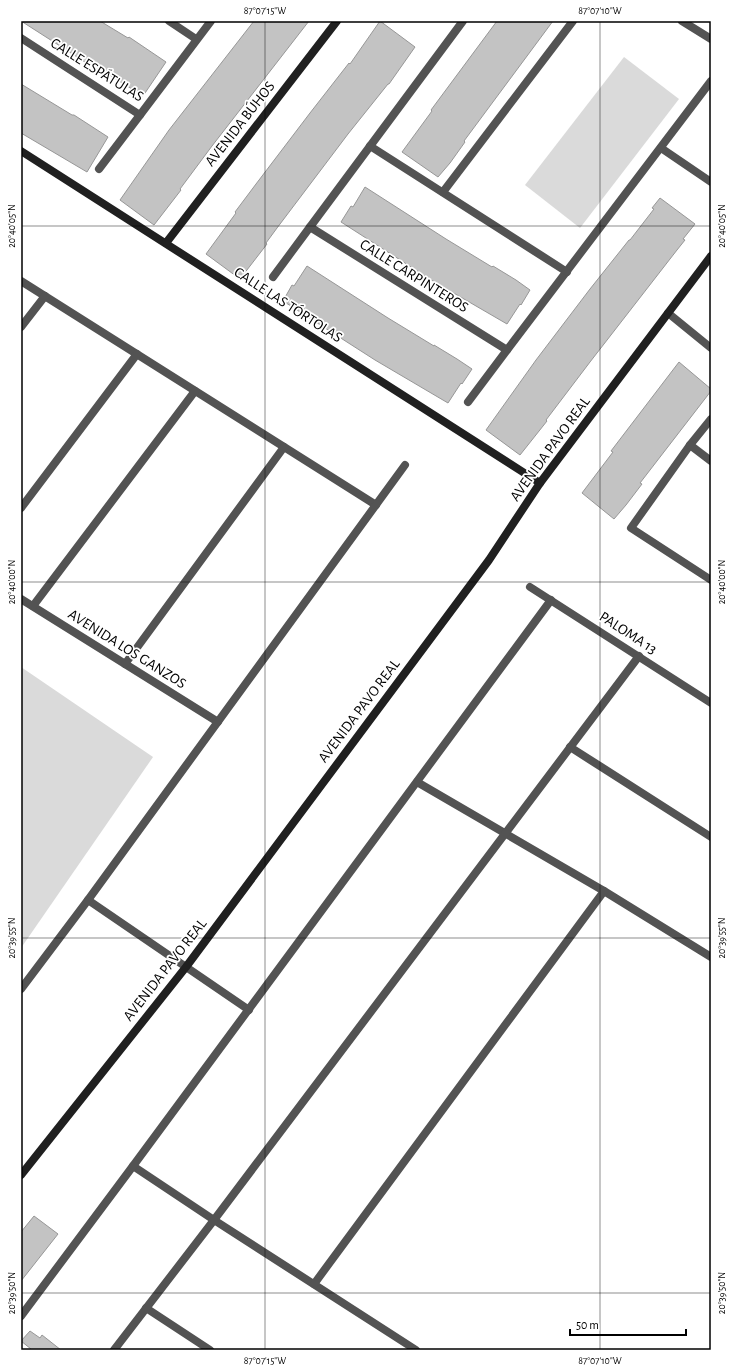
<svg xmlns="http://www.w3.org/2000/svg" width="732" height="1371" viewBox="0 0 732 1371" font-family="'Alegreya Sans',sans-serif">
<rect width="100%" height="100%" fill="#fff"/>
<g fill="#dadada">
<polygon points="624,57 679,99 580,228 525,185"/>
<polygon points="21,667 153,757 21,948"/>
</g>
<g fill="#c3c3c3" stroke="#979797">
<polygon points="21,21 100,21 128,38 129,37 166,62 143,96 100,69 99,71"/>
<polygon points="254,21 309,21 212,146 180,189 181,190 154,225 120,200 169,130"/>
<polygon points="380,21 415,47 389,84 388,84 348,134 277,228 266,243 267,244 240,279 206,254 236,213 235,212 256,184 310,113 349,63 350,64"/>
<polygon points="497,21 553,21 464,141 465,142 450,163 438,177 402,152 432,111 431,110"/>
<polygon points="21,84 72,115 74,115 108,137 87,172 21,133"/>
<polygon points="365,187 446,239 492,267 493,266 516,280 530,290 521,305 520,304 507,324 433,281 341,222 351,206 353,207"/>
<polygon points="660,198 695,224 683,239 685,240 677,250 590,362 546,420 547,421 520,455 486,430 536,360 590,289 629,240 630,240 654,209 652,208"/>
<polygon points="307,266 388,318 434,346 434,345 457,359 472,369 462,384 461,383 448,403 375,360 283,301 292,285 294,286"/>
<polygon points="679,362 711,389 711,391 640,483 642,484 626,505 614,519 582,493 613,452 611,451"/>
<polygon points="34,1216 58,1234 21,1281 21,1232"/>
<polygon points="30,1331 40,1338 42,1335 61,1350 30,1350 31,1349 21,1341"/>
</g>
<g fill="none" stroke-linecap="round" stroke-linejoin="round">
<g stroke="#535353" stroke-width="8">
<polyline points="169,21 196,39"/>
<polyline points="463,21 310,227 507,350 711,81"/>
<polyline points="682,21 711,39"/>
<polyline points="21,38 140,115 211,21"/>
<polyline points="370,146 567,272"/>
<polyline points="661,148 711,182"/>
<polyline points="99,169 140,115"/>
<polyline points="443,192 573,21"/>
<polyline points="273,277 310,227"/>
<polyline points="21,281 376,505"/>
<polyline points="668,313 711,348"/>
<polyline points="21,327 45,296"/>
<polyline points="468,402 507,350"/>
<polyline points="711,419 690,445 631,528 711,580"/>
<polyline points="690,445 711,461"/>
<polyline points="21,508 137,354"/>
<polyline points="530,587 711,703"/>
<polyline points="21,599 218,722"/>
<polyline points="33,606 195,391"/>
<polyline points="125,664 284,447"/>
<polyline points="570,747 711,837"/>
<polyline points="417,782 604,891 711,957"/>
<polyline points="88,900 249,1010"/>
<polyline points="21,989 88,900 405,465"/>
<polyline points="133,1166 214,1220 416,1350"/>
<polyline points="314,1284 604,891"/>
<polyline points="146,1308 210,1350"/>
<polyline points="21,1316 133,1166 551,600"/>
<polyline points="114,1350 214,1220 639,656"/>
</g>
<g stroke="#202020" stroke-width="8">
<polyline points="21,151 540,483"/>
<polyline points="166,243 337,21"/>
<polyline points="21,1175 186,967 489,560 540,483 711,256"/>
</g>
</g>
<path fill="none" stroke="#000" stroke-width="1" stroke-opacity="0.45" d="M265 21V1350M600 21V1350M21 226H711M21 582H711M21 938H711M21 1293H711"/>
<g text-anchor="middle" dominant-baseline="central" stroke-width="3.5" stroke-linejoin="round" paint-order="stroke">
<g font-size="15" fill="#000" stroke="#fff">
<text transform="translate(97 70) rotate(32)">CALLE ESPÁTULAS</text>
<text transform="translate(240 124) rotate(-52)">AVENIDA BÚHOS</text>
<text transform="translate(414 276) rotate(32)">CALLE CARPINTEROS</text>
<text transform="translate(288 305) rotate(33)">CALLE LAS TÓRTOLAS</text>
<text transform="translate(550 449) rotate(-54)">AVENIDA PAVO REAL</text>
<text transform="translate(628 633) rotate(33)">PALOMA 13</text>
<text transform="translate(127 649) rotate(32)">AVENIDA LOS GANZOS</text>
<text transform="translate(359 711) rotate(-53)">AVENIDA PAVO REAL</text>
<text transform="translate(165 970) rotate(-52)">AVENIDA PAVO REAL</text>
</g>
</g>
<rect width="732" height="1371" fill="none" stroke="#ffffff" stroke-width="44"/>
<path d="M570 1329v6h116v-6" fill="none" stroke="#000000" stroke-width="2"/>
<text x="576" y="1329" font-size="12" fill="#000000" stroke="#ffffff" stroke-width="3" paint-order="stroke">50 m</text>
<rect x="22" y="22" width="688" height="1327" fill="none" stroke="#000" stroke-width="1.5"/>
<g font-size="10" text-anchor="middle" fill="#000">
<text x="265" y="14">87°07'15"W</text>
<text x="600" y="14">87°07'10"W</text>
<text transform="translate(11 226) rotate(-90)" y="4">20°40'05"N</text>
<text transform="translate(721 226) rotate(-90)" y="4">20°40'05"N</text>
<text transform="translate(11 582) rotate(-90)" y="4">20°40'00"N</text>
<text transform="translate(721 582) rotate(-90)" y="4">20°40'00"N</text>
<text transform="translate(11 938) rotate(-90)" y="4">20°39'55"N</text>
<text transform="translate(721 938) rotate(-90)" y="4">20°39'55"N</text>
<text transform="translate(11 1293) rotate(-90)" y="4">20°39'50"N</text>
<text transform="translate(721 1293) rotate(-90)" y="4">20°39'50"N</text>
<text x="265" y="1364">87°07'15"W</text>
<text x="600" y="1364">87°07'10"W</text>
</g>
</svg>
